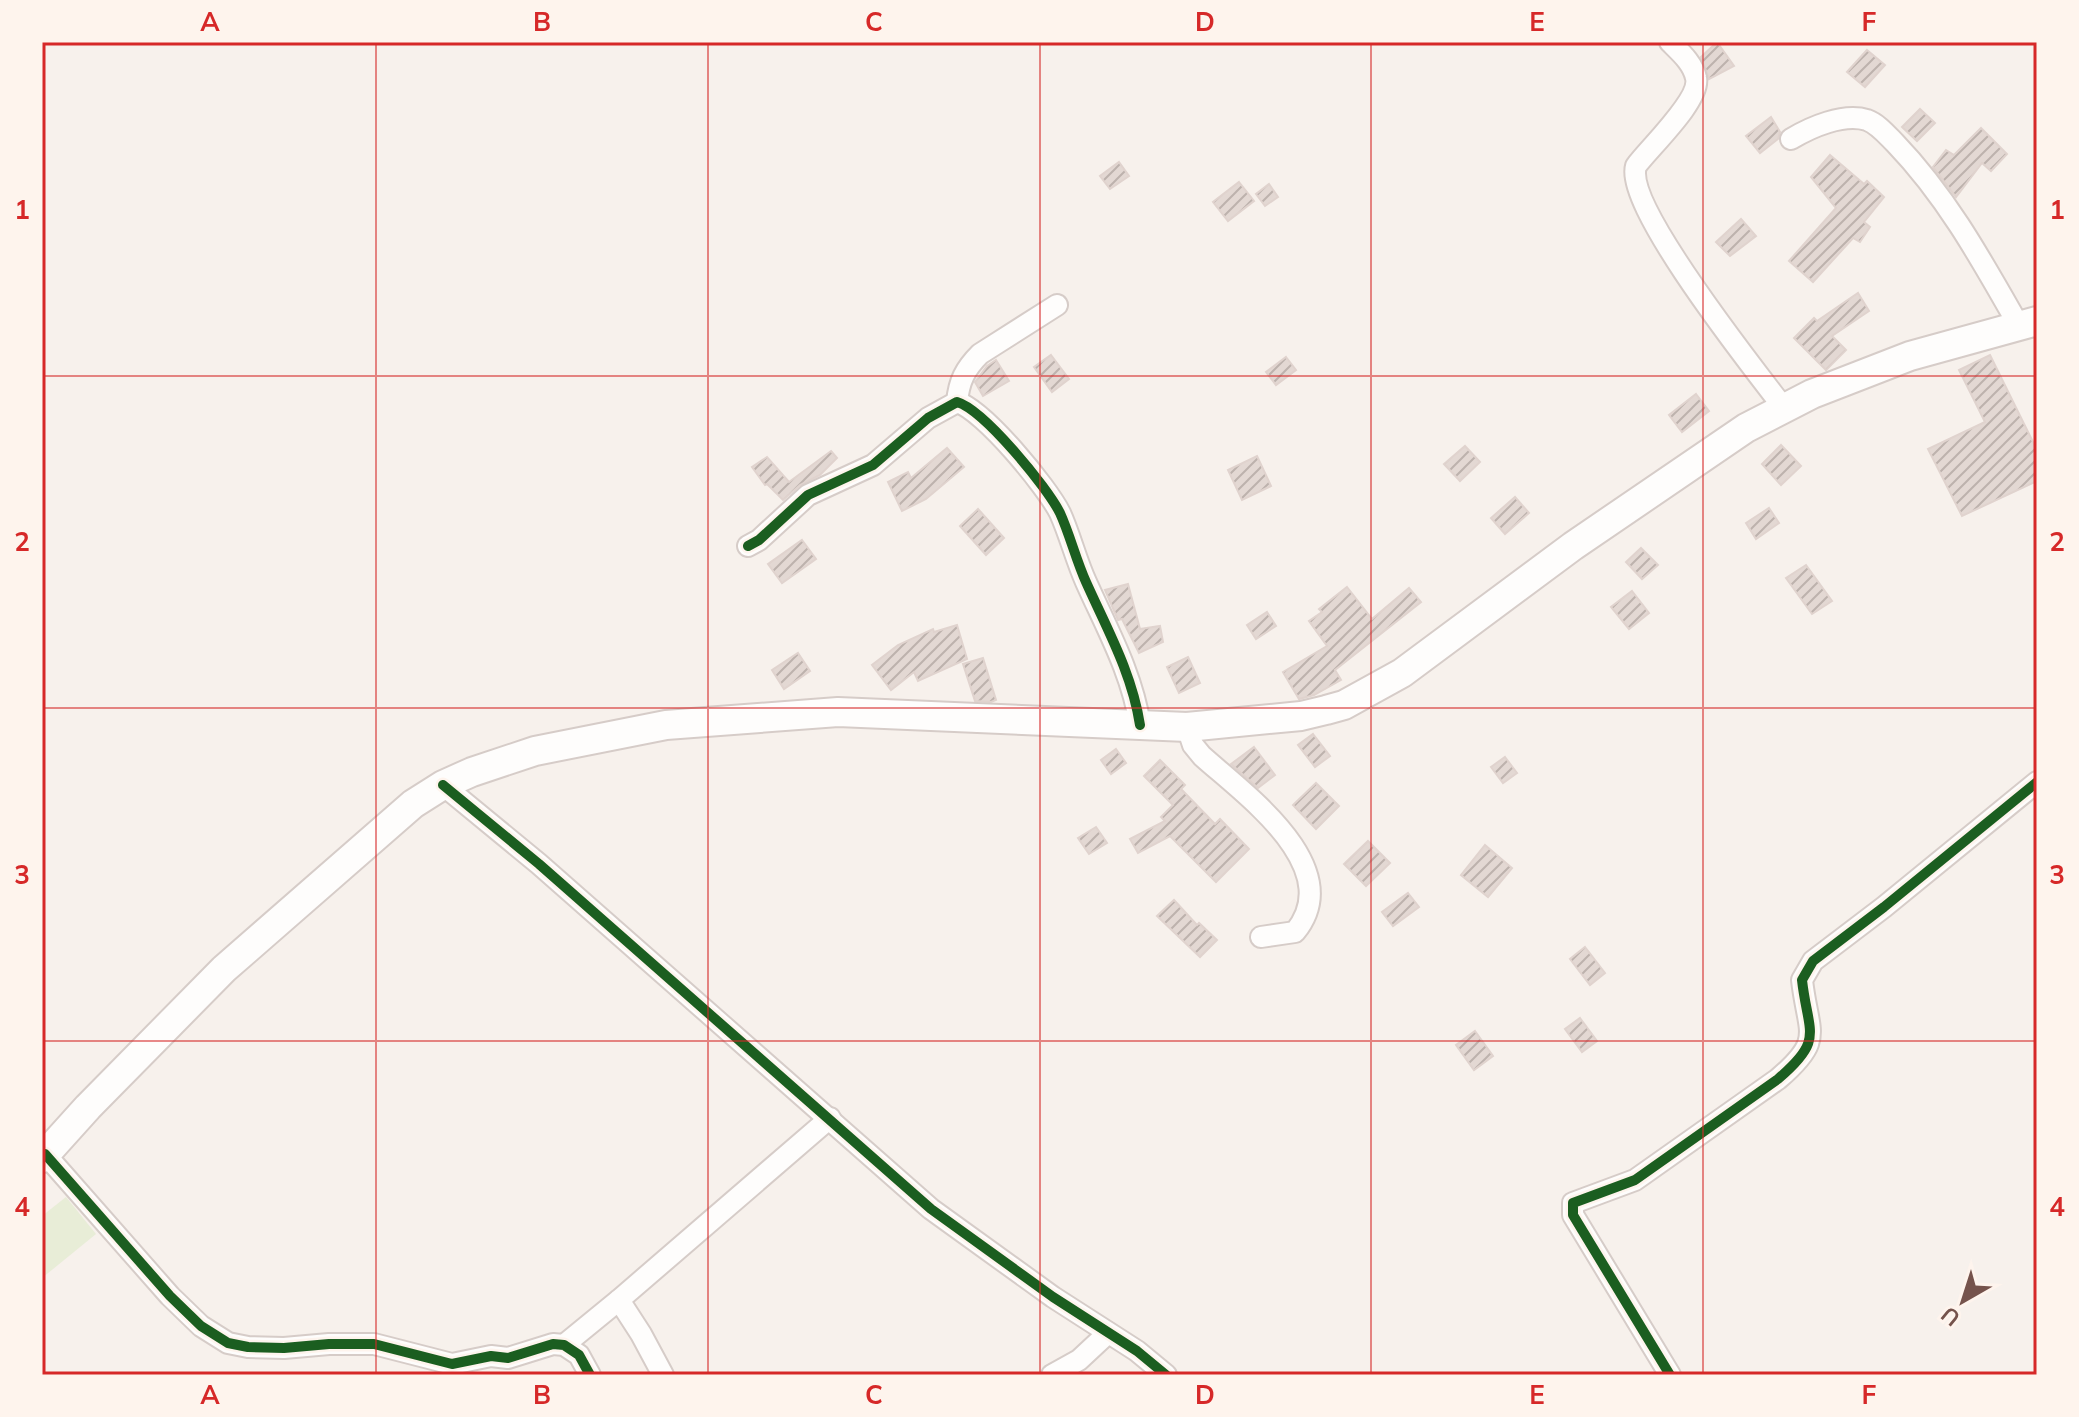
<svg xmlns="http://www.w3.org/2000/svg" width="2079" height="1417" viewBox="0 0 2079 1417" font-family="Mulish,sans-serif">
<defs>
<pattern id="building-hatch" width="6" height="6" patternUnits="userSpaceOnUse" patternTransform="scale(2)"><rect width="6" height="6" fill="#e3d8d3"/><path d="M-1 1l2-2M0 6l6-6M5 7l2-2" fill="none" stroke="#bdb2ad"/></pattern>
</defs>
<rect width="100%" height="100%" fill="#f7f1ec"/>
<polygon fill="#e8edd7" points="66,1197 96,1234 42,1278 42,1216"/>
<g fill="url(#building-hatch)" stroke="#e0d3ce" stroke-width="2">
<polygon points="1717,42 1734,66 1709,79 1701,57"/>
<polygon points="1867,50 1885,65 1865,87 1847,72"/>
<polygon points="1920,109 1935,123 1917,141 1902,127"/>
<polygon points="1771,117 1780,132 1778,139 1760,153 1746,136"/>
<polygon points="1981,128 2007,154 1991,171 1982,163 1956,197 1933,167 1946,150 1954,155"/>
<polygon points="1830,155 1864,184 1867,181 1884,197 1864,222 1870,227 1860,242 1853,238 1813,282 1789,261 1836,208 1811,177"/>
<polygon points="1119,162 1129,176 1110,189 1100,176"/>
<polygon points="1239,182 1254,201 1228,221 1213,202"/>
<polygon points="1269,184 1278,197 1265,206 1256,194"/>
<polygon points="1741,219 1756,236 1730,256 1716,242"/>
<polygon points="1858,293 1869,311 1832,336 1846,350 1826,370 1794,338 1814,318 1817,321"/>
<polygon points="1051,355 1069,379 1052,392 1034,367"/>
<polygon points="1990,355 2037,450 2037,481 1962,516 1928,449 1985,422 1959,370"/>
<polygon points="1286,357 1296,370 1276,385 1266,372"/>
<polygon points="996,360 1009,381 983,396 975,382 987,366"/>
<polygon points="1696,394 1709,411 1682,432 1669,415"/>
<polygon points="1781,445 1801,466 1781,485 1762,464"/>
<polygon points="1465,446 1480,462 1460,481 1444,464"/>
<polygon points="947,448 964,467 926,499 902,511 888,482 908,472 911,478"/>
<polygon points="831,451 837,458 820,475 800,485 783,500 767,484 765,485 752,467 767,457 789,482"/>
<polygon points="1257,456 1271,486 1242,500 1228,470"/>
<polygon points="1515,497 1529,513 1505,534 1491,518"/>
<polygon points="1769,508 1779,523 1756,539 1746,523"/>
<polygon points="978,509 1004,538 986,555 960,526"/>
<polygon points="802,540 816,559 782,583 768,564"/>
<polygon points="1641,548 1658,565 1642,579 1626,562"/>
<polygon points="1806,565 1832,601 1812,614 1786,578"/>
<polygon points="1128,584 1140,629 1160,626 1163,642 1139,653 1122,619 1118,620 1105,590"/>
<polygon points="1347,587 1372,619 1409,588 1421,602 1335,670 1341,680 1314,695 1299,699 1283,672 1327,646 1309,621 1322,612 1319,609"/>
<polygon points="1632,591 1649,613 1629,629 1611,607"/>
<polygon points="1267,612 1276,626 1256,639 1247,625"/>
<polygon points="957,625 967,659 918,681 914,672 891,690 872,665 898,645 933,629 934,632"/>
<polygon points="798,653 810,671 784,689 772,670"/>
<polygon points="1188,657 1200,683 1179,693 1167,667"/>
<polygon points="983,658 996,700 991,702 975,701 963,664"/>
<polygon points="1313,734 1330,756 1315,767 1298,745"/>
<polygon points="1254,747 1275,775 1258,788 1231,764"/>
<polygon points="1116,749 1126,763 1111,774 1101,760"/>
<polygon points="1505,757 1517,773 1503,783 1491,767"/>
<polygon points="1160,760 1185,785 1181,789 1215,824 1220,819 1249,849 1216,882 1170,836 1138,853 1130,839 1165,821 1161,817 1173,805 1144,776"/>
<polygon points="1316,783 1339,806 1316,829 1293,805"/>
<polygon points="1096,827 1107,843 1089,854 1078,838"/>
<polygon points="1368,841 1390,863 1366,886 1344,864"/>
<polygon points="1485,845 1512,868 1488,897 1461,875"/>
<polygon points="1408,893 1419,907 1393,926 1382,912"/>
<polygon points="1174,900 1197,925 1199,923 1217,940 1200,957 1157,916"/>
<polygon points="1585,947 1605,973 1590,985 1570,959"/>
<polygon points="1580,1018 1597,1041 1582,1052 1565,1029"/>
<polygon points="1475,1031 1493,1056 1474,1070 1456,1045"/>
</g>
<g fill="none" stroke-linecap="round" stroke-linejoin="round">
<defs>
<g id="minor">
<path d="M1670 42C1680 52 1693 63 1696 78 1701 100 1649 148 1636 166 1624 206 1755 370 1783 407"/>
<path d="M1791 139C1811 127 1843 113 1867 120 1878 124 1887 135 1895 143 1947 197 1982 261 2019 326"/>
<path d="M957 402C959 381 965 369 980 354L1057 305"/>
<path d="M748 546 759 540 808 495 873 465 928 418 957 402C984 410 1047 487 1060 513 1070 535 1076 560 1086 582 1107 629 1132 673 1140 725"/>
<path d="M1187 727 1193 745 1202 756C1244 794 1348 867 1295 932L1261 937"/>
<polyline points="443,785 539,864 931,1209 1053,1297 1137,1351 1166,1375"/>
<polyline points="45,1154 170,1296 201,1326 228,1343 248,1347 284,1348 329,1344 374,1344 452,1364 491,1356 508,1358 553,1344 564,1345 579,1355 590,1375"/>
<polyline points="564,1345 619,1300"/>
<polyline points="663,1375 641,1334 619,1300 830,1118"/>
<polyline points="1052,1375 1079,1360 1108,1333"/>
<path d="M1670 1375 1573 1215V1203L1635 1180 1778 1079C1825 1039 1808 1034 1802 980L1813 961 1884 907 2037 782"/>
</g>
<polyline id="secondary" points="42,1158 88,1107 224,969 413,804 443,785 472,772 535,751 666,725 838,712 1187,727 1301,716 1326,710 1344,705 1402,673 1573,546 1746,428 1812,394 1910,356 2037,321"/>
</defs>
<use href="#minor" stroke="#d6ccc8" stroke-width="24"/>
<use href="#secondary" stroke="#d6ccc8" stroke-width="32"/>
<use href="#minor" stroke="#fefdfc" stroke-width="20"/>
<use href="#secondary" stroke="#fefdfc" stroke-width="28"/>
<defs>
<g id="cycleway">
<path d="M748 546 759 540 808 495 873 465 928 418 957 402C984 410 1047 487 1060 513 1070 535 1076 560 1086 582 1107 629 1132 673 1140 725"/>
<polyline points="443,785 539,864 931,1209 1053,1297 1137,1351 1166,1375"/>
<polyline points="45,1154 170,1296 201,1326 228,1343 248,1347 284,1348 329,1344 374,1344 452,1364 491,1356 508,1358 553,1344 564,1345 579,1355 590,1375"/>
<path d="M1670 1375 1573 1215V1203L1635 1180 1778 1079C1825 1039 1808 1034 1802 980L1813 961 1884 907 2037 782"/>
</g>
</defs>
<use href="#cycleway" stroke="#fef4ed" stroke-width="15"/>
<use href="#cycleway" stroke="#1b5e20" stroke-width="10"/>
</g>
<path fill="none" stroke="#d62828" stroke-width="2" stroke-opacity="0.55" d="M376 42V1375M708 42V1375M1040 42V1375M1371 42V1375M1703 42V1375M42 376H2037M42 708H2037M42 1041H2037"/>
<rect width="2079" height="1417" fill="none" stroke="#fef4ed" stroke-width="88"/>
<g transform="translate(1963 1301) rotate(219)" stroke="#fef4ed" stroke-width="6" paint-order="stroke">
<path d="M0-6L14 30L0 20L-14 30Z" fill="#75534c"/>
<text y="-12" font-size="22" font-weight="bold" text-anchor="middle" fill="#75534c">U</text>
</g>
<rect x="44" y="44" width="1991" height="1329" fill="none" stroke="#d62828" stroke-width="3"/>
<g font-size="26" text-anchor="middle" font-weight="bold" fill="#d62828">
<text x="210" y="31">A</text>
<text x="542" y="31">B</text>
<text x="874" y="31">C</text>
<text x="1205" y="31">D</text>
<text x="1537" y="31">E</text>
<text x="1869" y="31">F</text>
<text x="22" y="219">1</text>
<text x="2057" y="219">1</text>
<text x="22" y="551">2</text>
<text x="2057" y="551">2</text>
<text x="22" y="884">3</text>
<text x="2057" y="884">3</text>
<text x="22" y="1216">4</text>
<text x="2057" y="1216">4</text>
<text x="210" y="1404">A</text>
<text x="542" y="1404">B</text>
<text x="874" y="1404">C</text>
<text x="1205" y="1404">D</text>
<text x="1537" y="1404">E</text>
<text x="1869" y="1404">F</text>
</g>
</svg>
